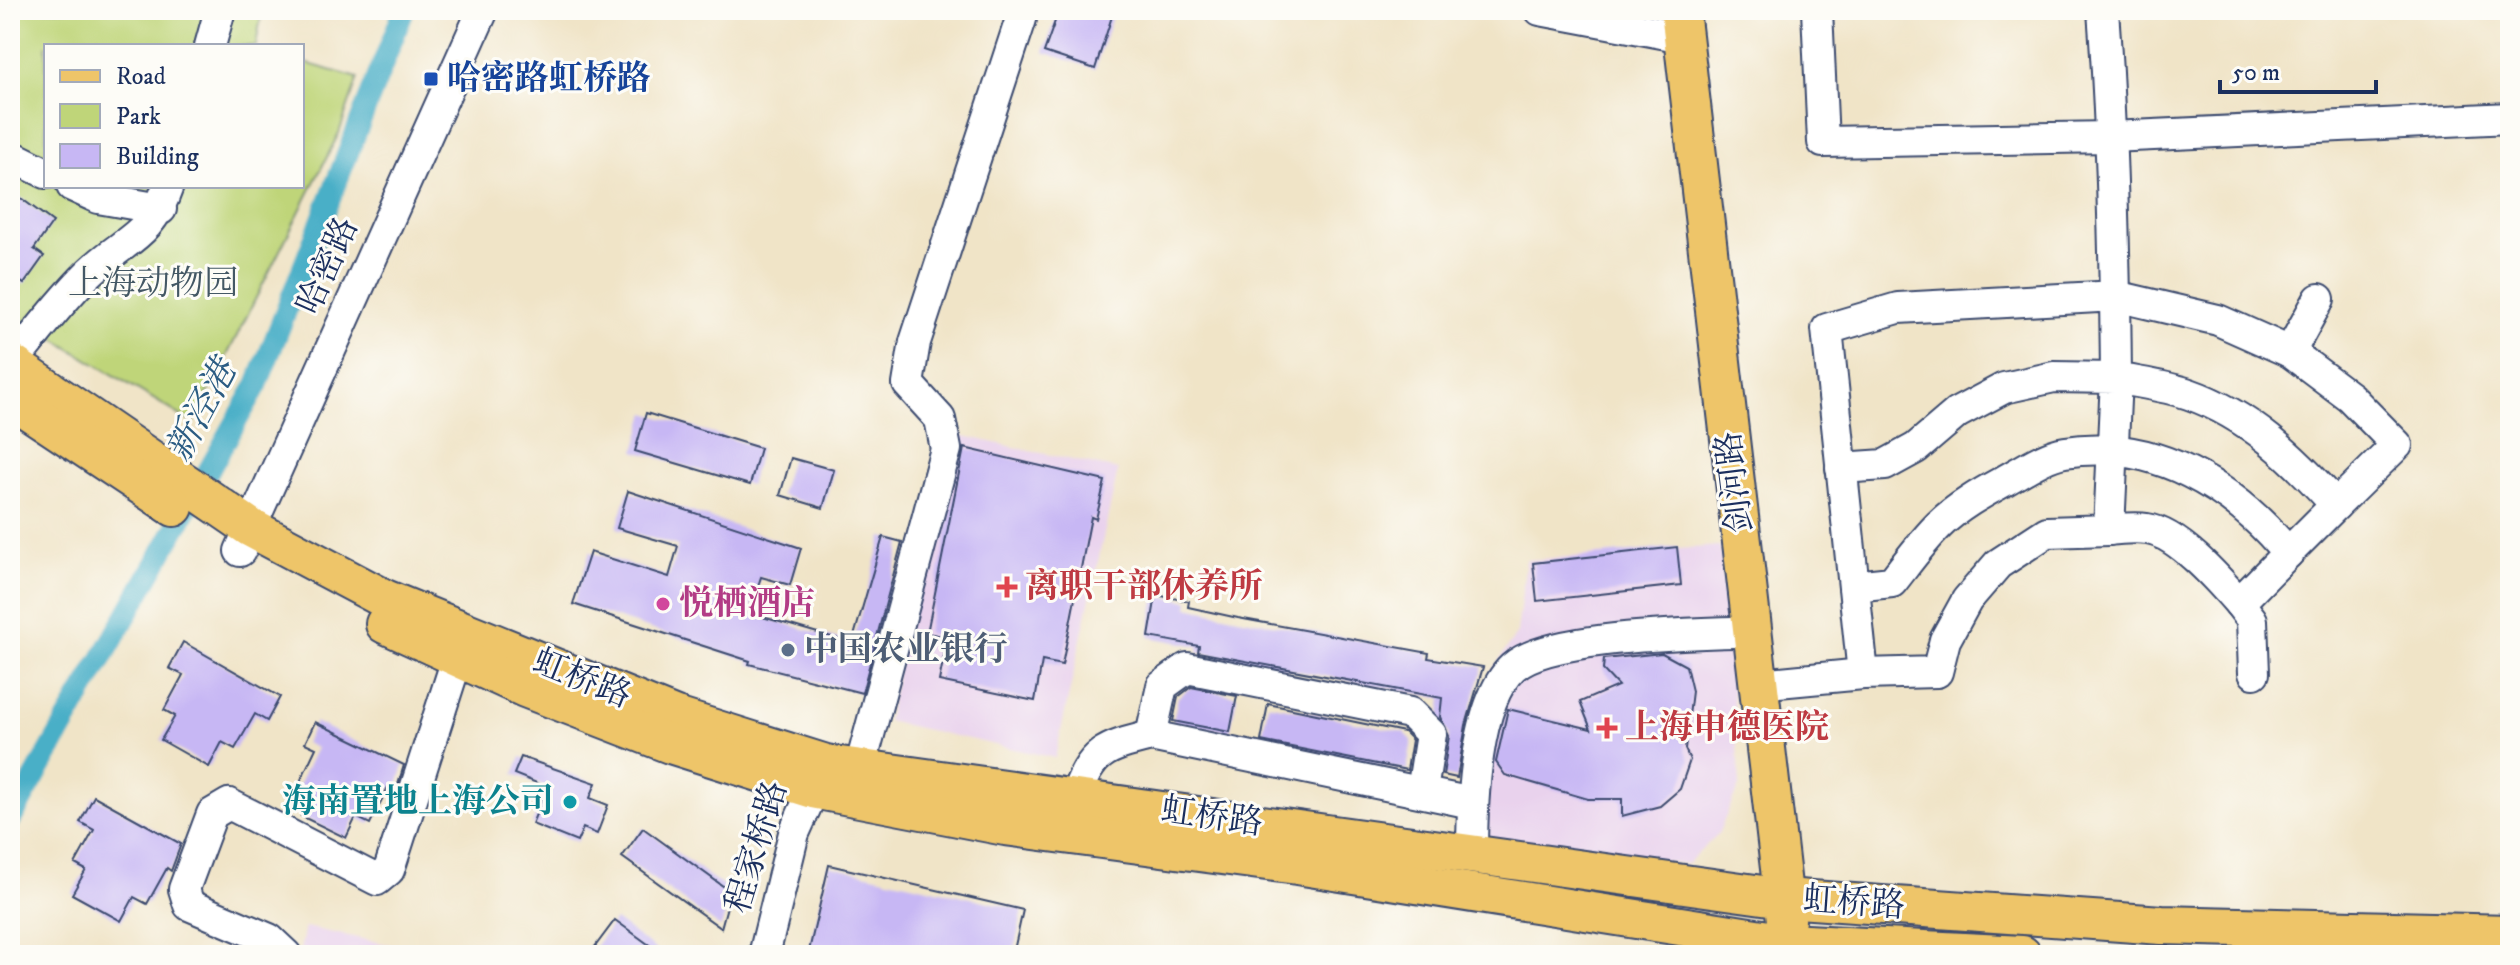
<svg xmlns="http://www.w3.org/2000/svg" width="2520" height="965" viewBox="0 0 2520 965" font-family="'IM FELL DW Pica','Noto Serif SC',serif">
<rect width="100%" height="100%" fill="#fdfcf7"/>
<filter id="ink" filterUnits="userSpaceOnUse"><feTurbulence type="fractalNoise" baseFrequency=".0125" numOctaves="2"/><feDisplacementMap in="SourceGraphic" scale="16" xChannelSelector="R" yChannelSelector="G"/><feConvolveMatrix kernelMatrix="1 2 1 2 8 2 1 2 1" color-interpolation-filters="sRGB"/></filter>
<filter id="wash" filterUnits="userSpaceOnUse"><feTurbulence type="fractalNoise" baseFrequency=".006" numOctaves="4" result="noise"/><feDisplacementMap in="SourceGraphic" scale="32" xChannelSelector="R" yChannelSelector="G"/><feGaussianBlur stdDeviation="1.8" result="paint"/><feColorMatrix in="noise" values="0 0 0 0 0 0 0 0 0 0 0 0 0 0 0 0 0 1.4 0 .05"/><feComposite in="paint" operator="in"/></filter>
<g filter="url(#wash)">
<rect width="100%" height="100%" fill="#f0e4c7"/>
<g fill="#e9d2ed">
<polygon points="950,433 1118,470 1055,758 887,721"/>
<polygon points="1720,546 1740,784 1718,834 1687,864 1465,837 1490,673 1517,633 1526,560"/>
<polygon points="305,927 439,955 299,955"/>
</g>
<polygon fill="#bfd579" stroke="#6d826c" stroke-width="2" points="10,10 262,10 256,46 46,46 46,186 302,186 302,62 358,78 339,133 193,423 10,312"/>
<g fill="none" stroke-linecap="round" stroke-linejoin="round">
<polyline stroke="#48afc7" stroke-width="22" points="10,821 257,385 404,10"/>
</g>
<g id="blocks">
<g fill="#c7b7f4">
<polygon points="1059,10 1114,10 1095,69 1044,52"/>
<polygon points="10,190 53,222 34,249 44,256 24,284 10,274"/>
<polygon points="646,413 760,448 750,485 635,451"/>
<polygon points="964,448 1105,481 1096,519 1091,517 1062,665 1042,661 1035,701 939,681 948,637 927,633"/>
<polygon points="791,458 834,470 823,508 780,495"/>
<polygon points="628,491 801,548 790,585 761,577 749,613 852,643 883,537 902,542 862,693 749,664 750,661 573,604 590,552 669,577 678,546 617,528"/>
<polygon points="1677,547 1681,585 1537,601 1533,563"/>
<polygon points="1156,595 1189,601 1188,607 1238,618 1429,653 1428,658 1483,667 1466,725 1457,778 1443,775 1449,736 1440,717 1442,698 1198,652 1199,646 1149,637"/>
<polygon points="183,642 280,697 267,721 255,714 235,749 222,742 209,767 161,740 175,716 164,710 183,675 169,668"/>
<polygon points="1662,653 1686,666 1692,691 1685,749 1690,760 1680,789 1660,806 1622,816 1622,799 1588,799 1505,775 1496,762 1508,709 1591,729 1580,702 1618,686 1603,670 1604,659"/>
<polygon points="1191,687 1237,696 1230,732 1173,721 1178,697"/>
<polygon points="1268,704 1404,732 1412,740 1407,770 1261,741"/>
<polygon points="315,722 404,765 396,791 388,787 370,824 356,817 346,838 301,816 312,793 298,786 316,748 305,743"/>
<polygon points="521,757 596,783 590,798 608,805 597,834 583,828 577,842 532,824 547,787 514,774"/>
<polygon points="94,796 181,844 171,871 167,868 147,904 134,897 121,921 72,894 86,870 75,864 94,830 80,822"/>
<polygon points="643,828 731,892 721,928 622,857"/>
<polygon points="829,865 1023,910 1013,955 808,955"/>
<polygon points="615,920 663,955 603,955 594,948"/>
</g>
</g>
</g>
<g filter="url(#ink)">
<use href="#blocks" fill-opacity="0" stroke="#3b4a6e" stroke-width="2"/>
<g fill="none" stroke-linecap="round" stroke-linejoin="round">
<defs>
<g id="minor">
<polyline points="1540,10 1683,37"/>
<polyline points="1817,10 1823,142 2111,137 2510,118"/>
<polyline points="210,46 220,10"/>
<polyline points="10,155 46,173"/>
<polyline points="72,186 98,198 161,209"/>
<polyline points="2290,352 2319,299"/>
<path d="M11 364C36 334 60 302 87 275 123 239 150 239 168 186"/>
<polyline points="1841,468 1885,465 1916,448 1957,413 2004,388 2054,377 2116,378 2109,530 2047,532 1998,564 1967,600 1945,640 1937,672 1863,674"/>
<path d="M2109 530C2121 529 2135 527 2147 529 2178 533 2219 580 2239 603L2288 553"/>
<polyline points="240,551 483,10"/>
<path d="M1854 586 1892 582C1907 563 1922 542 1939 525 1957 507 1982 493 2004 481 2022 471 2045 455 2065 452 2154 438 2234 487 2288 553L2336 505"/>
<polyline points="2239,603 2252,620 2254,673"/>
<path d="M1759 684 1863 674 1827 329 1898 308 2116 296 2218 320 2290 352 2350 397 2397 445 2336 505C2294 458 2249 415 2189 394 2166 386 2140 383 2116 378 2115 255 2112 133 2103 10"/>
<polyline points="1151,736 1162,686 1187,668 1410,713 1431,734 1422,791"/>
<polyline points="860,768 946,449 940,419 908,384 915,342 1021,19"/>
<path d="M1075 798C1092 751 1103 748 1151 736L1472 803"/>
<path d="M1472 854C1472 804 1475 702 1513 667 1549 634 1701 634 1753 631"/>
<polyline points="286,955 269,939 189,905 184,889 212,814 229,804 377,880 389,870 457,659"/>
<polyline points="764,955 794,833 822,771"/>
</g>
<g id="major">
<polyline points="1680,10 1786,920"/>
<polyline points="10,363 251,528 385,599 676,717 826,764 1784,898 2162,925 2510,934"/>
<polyline points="10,398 174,507"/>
<polyline points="385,624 525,688 670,744 813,789 1005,826 1297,865 1787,943 2022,955"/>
</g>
</defs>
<use href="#minor" stroke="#3b4a6e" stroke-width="34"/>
<use href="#major" stroke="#3b4a6e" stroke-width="42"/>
<use href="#minor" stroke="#fff" stroke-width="30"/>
<use href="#major" stroke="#eec569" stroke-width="38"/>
</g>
</g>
<rect fill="#1a4fb4" stroke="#fdfcf7" stroke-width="3" x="423" y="71" width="16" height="16" rx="4"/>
<g fill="#e0444e" stroke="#fdfcf7" stroke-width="3">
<path d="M1003 575h8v8h8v8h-8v8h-8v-8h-8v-8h8z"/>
<path d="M1603 716h8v8h8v8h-8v8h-8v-8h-8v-8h8z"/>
</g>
<circle fill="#d1479c" stroke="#fdfcf7" stroke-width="3" cx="663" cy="604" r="8"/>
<circle fill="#5c6f8a" stroke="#fdfcf7" stroke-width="3" cx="788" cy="650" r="8"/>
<circle fill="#0f9aa8" stroke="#fdfcf7" stroke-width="3" cx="570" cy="802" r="8"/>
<g text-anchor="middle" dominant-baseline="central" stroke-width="6" stroke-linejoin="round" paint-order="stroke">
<g font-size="34" font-weight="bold" fill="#164399" stroke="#fdfcf7" text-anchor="start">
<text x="447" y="79">哈密路虹桥路</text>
</g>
<g font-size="34" fill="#1b2f5e" stroke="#fdfcf7">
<text transform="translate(328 266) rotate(-66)">哈密路</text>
<text transform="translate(1735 482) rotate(-97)">剑河路</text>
<text transform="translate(582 679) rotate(22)">虹桥路</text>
<text transform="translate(1212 817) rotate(8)">虹桥路</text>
<text transform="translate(757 847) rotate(-73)">程家桥路</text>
<text transform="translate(1854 903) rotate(4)">虹桥路</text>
</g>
<g font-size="34" fill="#445865" stroke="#fdfcf7">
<text x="153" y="284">上海动物园</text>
</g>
<g font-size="34" font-weight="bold" fill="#be3a42" stroke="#fdfcf7" text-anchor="start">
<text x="1025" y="587">离职干部休养所</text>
<text x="1625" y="728">上海申德医院</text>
</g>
<g font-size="34" font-weight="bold" fill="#b23c85" stroke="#fdfcf7" text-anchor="start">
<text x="679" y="604">悦栖酒店</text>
</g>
<g font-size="34" font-weight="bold" fill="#4e5e75" stroke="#fdfcf7" text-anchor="start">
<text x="804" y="650">中国农业银行</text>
</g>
<g font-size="34" font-weight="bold" fill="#0d838f" stroke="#fdfcf7" text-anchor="end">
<text x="554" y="802">海南置地上海公司</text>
</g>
<g font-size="36" font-style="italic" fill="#2b5c83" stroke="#fdfcf7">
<text transform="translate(202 411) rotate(-62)">新泾港</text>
</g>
</g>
<rect width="2520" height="965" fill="none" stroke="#fdfcf7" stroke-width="40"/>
<rect x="44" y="44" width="260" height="144" fill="#fdfcf7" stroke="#a3aaba" stroke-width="2"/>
<rect x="60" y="70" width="40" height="12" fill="#eec569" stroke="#a3aaba" stroke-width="2"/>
<text x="116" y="84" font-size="24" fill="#1b2f5e">Road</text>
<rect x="60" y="104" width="40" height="24" fill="#bfd579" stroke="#a3aaba" stroke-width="2"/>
<text x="116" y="124" font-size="24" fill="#1b2f5e">Park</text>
<rect x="60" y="144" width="40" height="24" fill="#c7b7f4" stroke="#a3aaba" stroke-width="2"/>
<text x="116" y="164" font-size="24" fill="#1b2f5e">Building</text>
<path d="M2220 80v12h156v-12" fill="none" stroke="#1b2f5e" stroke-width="4"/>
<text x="2232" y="80" font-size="24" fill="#1b2f5e" stroke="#fdfcf7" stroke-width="6" paint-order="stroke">50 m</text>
</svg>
